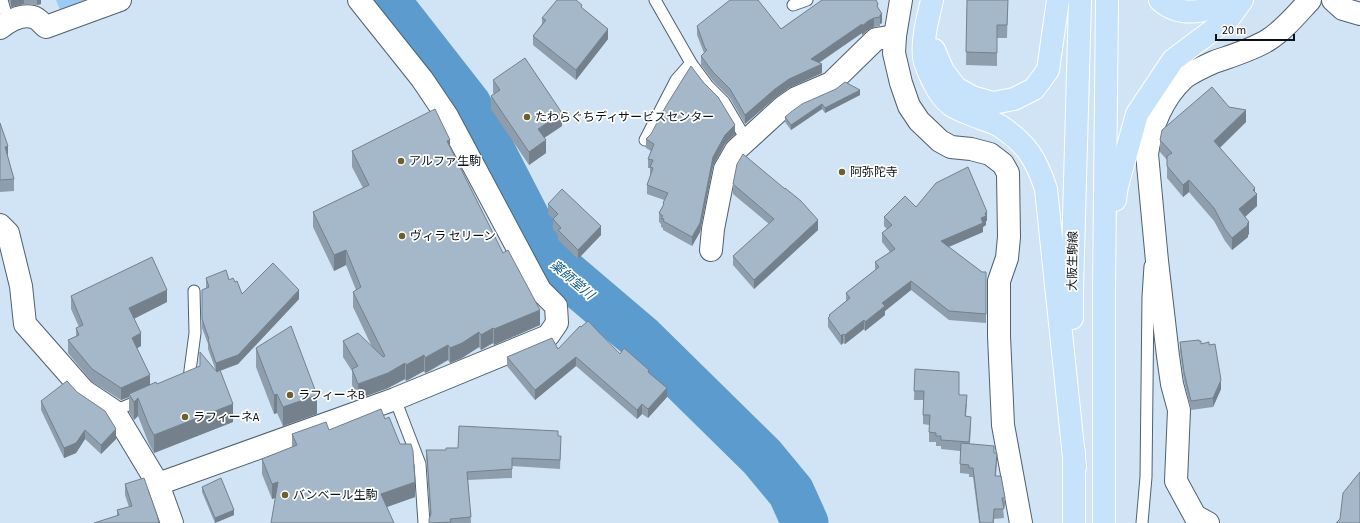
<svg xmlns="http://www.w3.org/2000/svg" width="1360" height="523" viewBox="0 0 1360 523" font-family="'Source Sans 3','Noto Sans JP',sans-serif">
<rect width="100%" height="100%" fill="#d0e4f5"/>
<polygon fill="#9acbf4" points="56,0 88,0 60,10"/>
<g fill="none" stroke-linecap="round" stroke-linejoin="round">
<polyline stroke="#5c9bcd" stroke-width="47" points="386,0 468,105 547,258 642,339 762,457 791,492 805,523"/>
<defs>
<g id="lane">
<polyline points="2,0 8,21"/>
<polyline points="655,0 691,63 708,86 724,102 747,141"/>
<polyline points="793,5 807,0"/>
<polyline points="645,140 676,80 691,63"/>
<polyline points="184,380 189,378 195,333 194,291"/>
<polyline points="395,399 420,464 424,523"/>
<polyline points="114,411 143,399"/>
<polyline points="1142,523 1146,477 1148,297 1150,266"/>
</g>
<g id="street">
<polyline points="901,0 895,36 894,53 901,83 909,106 919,121 940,141 951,147 971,149 990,154 1003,164 1008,173 1009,237 1007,258 999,281 999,336 1003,425 1021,523"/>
<polyline points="1333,0 1343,9 1360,14"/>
<path d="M0 28C9 21 21 14 33 17 38 18 42 24 46 27L120 0"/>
<polyline points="0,225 8,233 21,286 25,324 84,391 114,411 158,484 172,523"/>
<polyline points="711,250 713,229 721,188 725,169 736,150 783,107 796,98 831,83 876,39 895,36"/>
<polyline points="158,484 395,399 548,336 557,323 556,306 540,290 447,116 422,79 359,0"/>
<path d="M1208 523 1195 516 1176 481 1179 410 1172 384 1168 356 1157 261 1147 154C1151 127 1163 97 1184 78 1192 72 1205 66 1214 62 1231 56 1252 50 1268 40 1284 30 1297 14 1310 0"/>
</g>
<g id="primary">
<path d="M932 0C928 18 922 39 924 57 925 66 930 75 934 83 947 109 958 109 983 119 989 121 995 123 1000 126 1027 144 1036 159 1046 189L1075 467"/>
<path d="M1160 0C1182 20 1210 10 1234 0"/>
<polyline points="934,50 943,71 956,88 972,97 993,103 1014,99 1034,89 1048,70 1058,0"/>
<polyline points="1115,200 1117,186 1137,114 1173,60 1229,18 1242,0"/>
<polyline points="1072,318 1072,290 1080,0"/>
<polyline points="1074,523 1074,452"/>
<polyline points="1104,523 1104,291 1107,0"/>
</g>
</defs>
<use href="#lane" stroke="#4f606f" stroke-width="13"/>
<use href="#street" stroke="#4f606f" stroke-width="24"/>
<use href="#primary" stroke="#fff" stroke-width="24"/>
<use href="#lane" stroke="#fff" stroke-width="11"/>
<use href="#street" stroke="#fff" stroke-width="22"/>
<use href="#primary" stroke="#c7e3fb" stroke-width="22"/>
</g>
<g fill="#8e9ead">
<polygon points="9,0 41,0 41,4 37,5 24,4 11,7"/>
<polygon points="821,0 876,0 878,9 882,14 882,23 880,24 880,26 874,27 868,30 862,35 862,33 819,63 822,73 789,88 775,98 745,124 730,98 713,81 701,65 701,56 704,53 697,35 697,26 781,29 821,1"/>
<polygon points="967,0 1008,0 1007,38 997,38 997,66 966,65"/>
<polygon points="582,8 608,39 576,80 533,45 533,36 542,24 542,18"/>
<polygon points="493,80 562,126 544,138 546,153 529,165 491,109 491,96 494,94 493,93"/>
<polygon points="836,89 860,95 825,113 822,109 791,130 785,122 785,117"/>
<polygon points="1229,107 1246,122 1220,148 1255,193 1257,206 1245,217 1249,234 1248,235 1248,237 1232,250 1225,241 1214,221 1189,192 1183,197 1167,178 1167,160 1160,152 1160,140"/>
<polygon points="0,123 8,157 14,179 14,191 0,192"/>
<polygon points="735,134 725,144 713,166 700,232 692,246 663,230 663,228 661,227 661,224 659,222 659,213 663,206 663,203 664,200 647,194 647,185 651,176 650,175 650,168 648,168 648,159 651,151 646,148 646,139"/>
<polygon points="450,147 503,253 540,325 494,345 493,343 481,350 479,347 462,358 450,363 448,360 428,372 425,373 424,371 406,381 405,379 388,388 358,399 352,385 352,371 343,357 343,341 372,347 353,307 353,292 356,290 346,265 334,271 313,227 313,212 363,188 352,167 352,151"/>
<polygon points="733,184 818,230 754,289 733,265 733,256 769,224 733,194"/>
<polygon points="548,204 601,235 578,259 558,240 558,234 553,229 553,219 548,214"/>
<polygon points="916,207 987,221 986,221 986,225 983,227 983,232 949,247 982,272 986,272 986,323 949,320 911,290 885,311 885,315 865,331 864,329 845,344 843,343 841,345 828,327 828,318 829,317 829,315 846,301 846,293 875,270 875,262 890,252 882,242 882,233 887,229 884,226 884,217"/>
<polygon points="206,278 229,280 235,282 242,294 299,299 238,364 220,371 233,422 154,453 149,444 138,416 134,420 129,412 129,397 121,400 92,382 68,353 68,340 76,336 76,328 79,327 71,309 71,296 167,302 134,319 141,346 137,348 150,384 157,384 216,371 208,349 208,344 202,328 202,290 206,288"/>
<polygon points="1199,341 1201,344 1209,345 1221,389 1213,407 1191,410 1184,381 1180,352 1180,342"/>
<polygon points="256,348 317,414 283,426 277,413 274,414 256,367"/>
<polygon points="558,349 620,354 649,373 667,397 648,418 642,414 637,419 576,366 535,400 507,366 507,357"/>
<polygon points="915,369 959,395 967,404 966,416 971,426 970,444 994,453 997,462 996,476 1005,498 1005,507 1003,508 1004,518 994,519 994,523 979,523 973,477 969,477 969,474 960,473 960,451 941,449 941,446 936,446 936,442 929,442 929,425 923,424 923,400 914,400"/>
<polygon points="41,401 116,439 101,454 85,439 76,453 64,458 41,410"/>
<polygon points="329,430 415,497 387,507 275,498 272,499 262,474 262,459 292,447 292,434"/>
<polygon points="561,445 560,469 512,466 512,478 468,480 471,523 429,523 429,519 430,515 427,464 426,459 426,450 446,450 458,448"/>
<polygon points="125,484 157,515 117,516 117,510 129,507 125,495"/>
<polygon points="202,487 234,515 215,523 202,492"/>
</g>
<g fill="#74818d">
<polygon points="11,0 24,0 24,4 11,7"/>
<polygon points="37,0 41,0 41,4 37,5"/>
<polygon points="882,14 882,23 880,24 880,15"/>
<polygon points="874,18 874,27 868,30 862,35 862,26 868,21"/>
<polygon points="862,24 862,33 811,68 811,59"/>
<polygon points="608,29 608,39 576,80 576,70"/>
<polygon points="822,64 822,73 789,88 775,98 745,124 745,115 775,89 789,79"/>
<polygon points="860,90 860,95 825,113 825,108"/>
<polygon points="822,104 822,109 791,130 791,125"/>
<polygon points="1246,110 1246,122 1214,153 1214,141"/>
<polygon points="562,113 562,126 538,142 538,129"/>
<polygon points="735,125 735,134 725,144 713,166 700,232 692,246 692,237 713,157 725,135"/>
<polygon points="450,140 450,155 447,141"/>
<polygon points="546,140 546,153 529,165 529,152"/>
<polygon points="8,146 8,157 5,147"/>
<polygon points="1189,180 1189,192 1183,197 1183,185"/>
<polygon points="1255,188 1255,195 1257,194 1257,206 1239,222 1239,209"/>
<polygon points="987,212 987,221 986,221 986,225 983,227 983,232 941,250 941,241 981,218 985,213"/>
<polygon points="818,220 818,230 754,289 754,280"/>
<polygon points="1249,222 1249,234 1248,235 1248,237 1232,250 1232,238"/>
<polygon points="601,226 601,235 578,259 578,250"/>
<polygon points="346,250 346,265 334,271 334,255"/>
<polygon points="911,281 911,290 885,311 885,315 865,331 865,322 882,303"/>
<polygon points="167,290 167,302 129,321 129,308"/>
<polygon points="299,290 299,299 238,364 216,372 216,363"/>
<polygon points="540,310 540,325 494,345 494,329"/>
<polygon points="864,320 864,329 845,344 845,335"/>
<polygon points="493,328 493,343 481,350 481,335"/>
<polygon points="479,332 479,347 462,358 450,363 450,348"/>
<polygon points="141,333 141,346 132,351 132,338"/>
<polygon points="843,334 843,343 841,345 841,336"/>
<polygon points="448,345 448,360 425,373 425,358"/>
<polygon points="424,355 424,371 406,381 406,365"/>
<polygon points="576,357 576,366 535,400 535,390"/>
<polygon points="405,363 405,379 388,388 358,399 358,384"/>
<polygon points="150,375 150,387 129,394 129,397 121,400 121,388"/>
<polygon points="1221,380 1221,389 1213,407 1213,398"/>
<polygon points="667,388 667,397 648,418 648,409"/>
<polygon points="277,394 277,413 274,414 274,395"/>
<polygon points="317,395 317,414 283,426 283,407"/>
<polygon points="138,398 138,416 134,420 134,402"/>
<polygon points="233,404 233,422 154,453 154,435"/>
<polygon points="642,404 642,414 637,419 637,410"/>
<polygon points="116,429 116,439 101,454 101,445"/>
<polygon points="85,430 85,439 76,453 64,458 64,448"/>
<polygon points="278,482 278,497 272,499 272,484"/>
<polygon points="415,482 415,497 381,509 381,494"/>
<polygon points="234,510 234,515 215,523 215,518"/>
</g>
<g fill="#a5b8c9" stroke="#74818d">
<polygon points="557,0 576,0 582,5 581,7 608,29 576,70 533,36 546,20 542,18"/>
<polygon points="730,0 758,0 781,29 822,0 876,0 878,4 877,6 882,14 880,15 880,17 874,18 868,21 862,26 862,24 811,59 822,64 789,79 775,89 745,115 730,89 713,72 701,56 707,50 705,48 697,26"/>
<polygon points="967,0 1008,0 1007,25 997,25 997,53 966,52"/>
<polygon points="525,58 562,113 538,129 546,140 529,152 491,96 500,90 493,80"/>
<polygon points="691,66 703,82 718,97 735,125 725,135 713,157 700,223 692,237 663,221 664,219 661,218 663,216 659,213 664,204 663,203 668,193 647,185 653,168 650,167 653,160 648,159 654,144 646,139 651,134 666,106"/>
<polygon points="845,82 860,90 825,108 822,104 791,125 785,117 791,112 802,104 836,89"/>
<polygon points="1212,87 1229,107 1246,110 1214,141 1255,188 1253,190 1257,194 1239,209 1249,222 1247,224 1248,225 1232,238 1225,229 1214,208 1189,180 1183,185 1167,166 1167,156 1172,153 1160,140 1162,130"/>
<polygon points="435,109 450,140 447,141 503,253 508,250 540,310 494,329 493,328 481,335 479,332 462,343 450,348 448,345 428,356 425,358 424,355 406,365 405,363 388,373 358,384 352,369 358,366 343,341 358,333 383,357 385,356 353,292 361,287 346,250 334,255 313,212 369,185 352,151"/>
<polygon points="0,123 8,146 5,147 14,179 0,180"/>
<polygon points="743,154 785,189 785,188 801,201 818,220 754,280 733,256 774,219 733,184 737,164"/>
<polygon points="968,167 987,212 985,213 986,216 981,218 983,223 941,241 982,272 986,272 986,314 949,311 911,281 882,303 885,306 865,322 864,320 845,335 843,334 841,336 828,318 830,316 829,315 850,298 846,293 879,267 875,262 895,249 882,233 892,225 884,217 905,196 916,207 936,183"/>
<polygon points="562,189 601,226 578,250 558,230 561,228 553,219 558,214 548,204"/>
<polygon points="152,257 167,290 129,308 141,333 132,338 150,375 121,388 92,369 68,340 79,335 76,328 83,325 71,296"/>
<polygon points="273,263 299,290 238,355 216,363 208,340 209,339 202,319 202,290 209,287 206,278 226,270 229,280 233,278 235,282 237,281 242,294"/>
<polygon points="588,321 620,354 624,348 649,370 648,372 667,388 648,409 642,404 637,410 576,357 535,390 507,357 552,338 558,349 580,326 581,327"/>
<polygon points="291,326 317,395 283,407 277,394 274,395 256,348"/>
<polygon points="1199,340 1199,341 1201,341 1201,344 1209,342 1209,345 1215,344 1221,380 1213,398 1191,401 1184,372 1180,342"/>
<polygon points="200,352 217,372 220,370 233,404 154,435 149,426 138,398 134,402 129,394 156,382 157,384 200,366"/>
<polygon points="915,369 959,372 959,395 967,395 965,416 971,417 969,442 941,440 941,436 936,436 936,433 929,432 930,415 923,415 924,391 914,391"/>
<polygon points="67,381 77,392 105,411 116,429 101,445 85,430 76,443 64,448 41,401"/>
<polygon points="381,409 385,419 389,417 400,444 411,444 413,451 415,482 381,494 394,523 271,523 278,482 272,484 262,459 297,445 292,434 326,422 329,430"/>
<polygon points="459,426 558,431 558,436 561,436 560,460 512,458 512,469 467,472 471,517 450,519 451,522 429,523 429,519 431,514 427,455 426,450 446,450 446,448 458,448"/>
<polygon points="961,443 994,446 994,453 997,453 995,476 1001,476 1005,498 1002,498 1004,509 994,509 993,523 980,523 973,468 969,468 969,465 960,464"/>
<polygon points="1360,472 1360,523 1336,523 1340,519 1343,493"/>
<polygon points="144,478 157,515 159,523 94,523 119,515 117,510 132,506 125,484"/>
<polygon points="221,478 234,510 215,518 202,487"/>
</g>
<g fill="#6e602d" stroke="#fff" stroke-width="1.5">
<circle cx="527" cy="117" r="4"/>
<circle cx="401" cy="161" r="4"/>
<circle cx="842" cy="172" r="4"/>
<circle cx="402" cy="236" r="4"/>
<circle cx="290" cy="395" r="4"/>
<circle cx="185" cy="417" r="4"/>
<circle cx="285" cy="495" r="4"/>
</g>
<g text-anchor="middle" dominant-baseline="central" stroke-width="3.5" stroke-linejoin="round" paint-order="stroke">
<g font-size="12" fill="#0a1116" stroke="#fff" text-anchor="start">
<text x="535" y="117">たわらぐちディサービスセンター</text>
<text x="409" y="161">アルファ生駒</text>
<text x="850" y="172">阿弥陀寺</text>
<text x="410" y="236">ヴィラ セリーン</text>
<text x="298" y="395">ラフィーネB</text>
<text x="193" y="417">ラフィーネA</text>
<text x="293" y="495">バンベール生駒</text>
</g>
<g font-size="12" fill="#0a1116" stroke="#fff">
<text transform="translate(1073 261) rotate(-89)">大阪生駒線</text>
</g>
<g font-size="13" font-style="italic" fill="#075484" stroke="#fff">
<text transform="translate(572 280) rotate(40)">薬師堂川</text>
</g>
</g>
<path d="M1216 34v6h78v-6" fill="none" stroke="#0a1116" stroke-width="2"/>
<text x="1222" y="34" font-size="12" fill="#0a1116" stroke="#ffffff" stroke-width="3" paint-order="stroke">20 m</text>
</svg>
